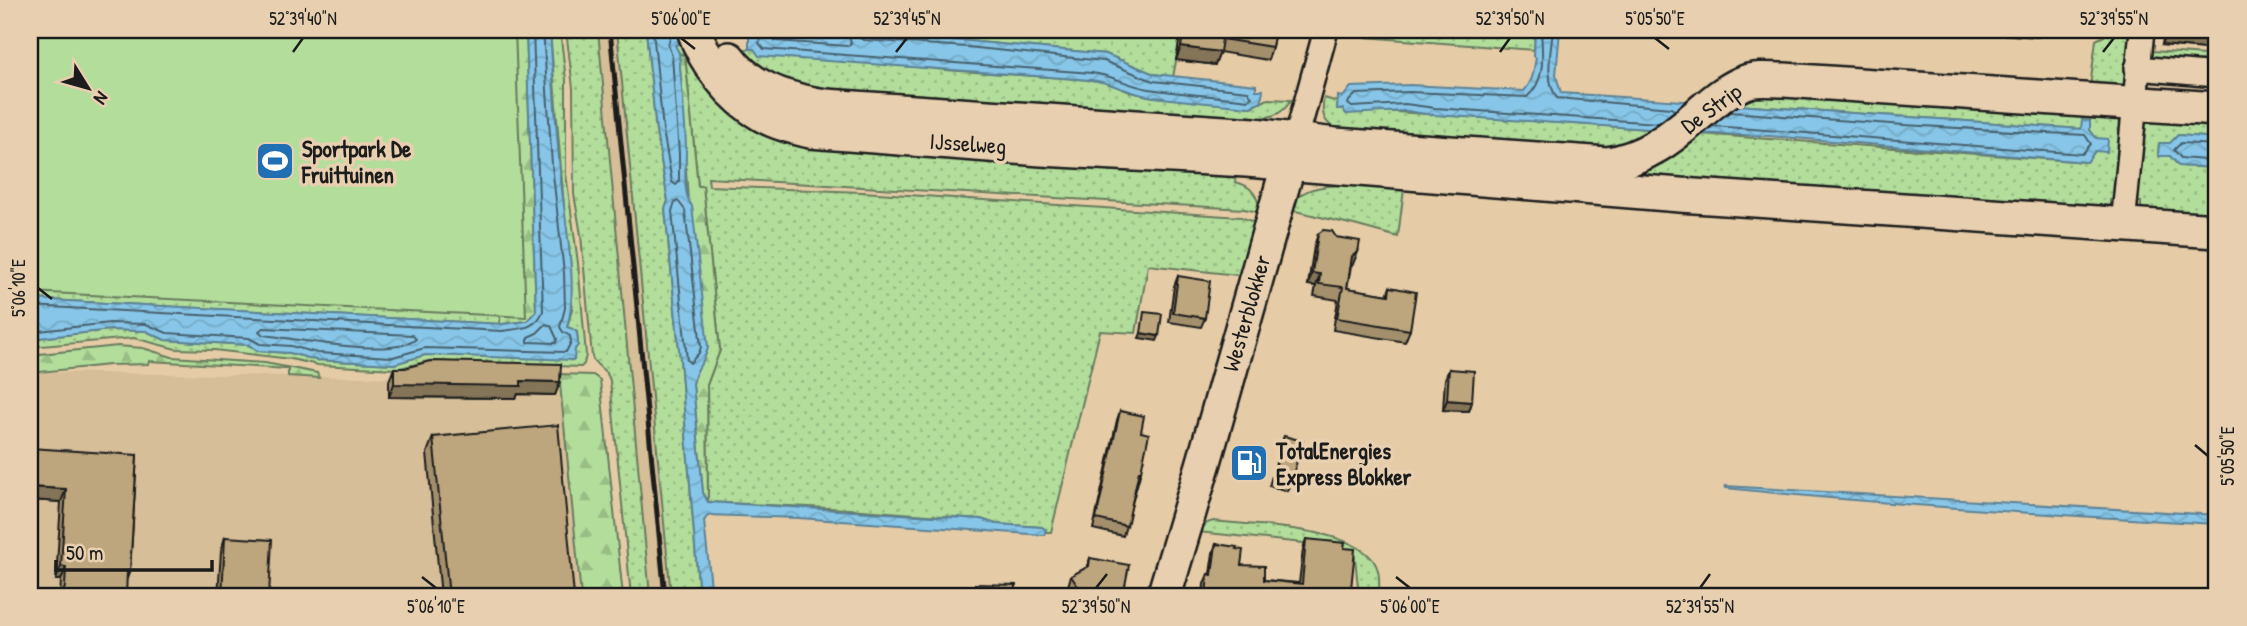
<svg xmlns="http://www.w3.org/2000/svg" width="2247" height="626" viewBox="0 0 2247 626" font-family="'Patrick Hand',sans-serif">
<defs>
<pattern id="grass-dots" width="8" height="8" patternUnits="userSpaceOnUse" patternTransform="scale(1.75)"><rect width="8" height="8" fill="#b2dd9b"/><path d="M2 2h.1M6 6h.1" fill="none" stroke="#98bd85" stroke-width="1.8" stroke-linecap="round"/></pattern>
<pattern id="forest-firs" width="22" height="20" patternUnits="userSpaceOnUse" patternTransform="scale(1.75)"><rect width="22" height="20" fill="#b2dd9b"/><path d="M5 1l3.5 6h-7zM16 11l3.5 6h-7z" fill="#98bd85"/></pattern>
<pattern id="water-waves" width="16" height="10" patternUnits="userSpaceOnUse" patternTransform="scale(1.75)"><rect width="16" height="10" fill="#87c6e8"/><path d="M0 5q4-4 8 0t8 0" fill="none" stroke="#74aac6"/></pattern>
</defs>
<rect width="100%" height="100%" fill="#e5cca7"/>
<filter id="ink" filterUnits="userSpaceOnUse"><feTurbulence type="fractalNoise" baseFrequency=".0143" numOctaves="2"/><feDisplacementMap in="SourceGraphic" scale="14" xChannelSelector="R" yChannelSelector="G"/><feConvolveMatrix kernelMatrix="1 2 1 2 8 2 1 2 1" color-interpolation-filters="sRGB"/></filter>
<g filter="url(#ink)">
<g fill="#d5be98">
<polygon points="598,30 617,30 671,596 650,596"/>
<polygon points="30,372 558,380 585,596 30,596"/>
</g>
<g fill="url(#grass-dots)" stroke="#677c5c" stroke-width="2">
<polygon points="550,30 560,30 566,80 566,174 578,263 586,355 584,364 581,367 428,361 396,369 318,365 291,359 214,350 176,349 134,338 30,347 30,339 110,330 146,331 165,340 249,345 257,351 290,353 316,360 394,364 425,355 575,349 578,345 577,332 567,327 572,309"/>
<path d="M566 30H598L650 596H631L610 381C608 369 596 368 592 357L581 235 574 194 573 88Z"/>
<polygon points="617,30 646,30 656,131 668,201 665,209 680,359 699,596 671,596"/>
<path d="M672 30H686L699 63 1131 170 1236 176 1235 182C1251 185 1259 196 1259 212L1244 209 708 178 709 186 862 192 1241 217 1256 223 1241 278 1237 275 1148 265 1136 333 1100 331 1051 532H1046L1042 527 996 524 981 519 848 509 708 502 707 385 720 350 703 186H698L685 56 679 53 674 45 678 43 679 32Z"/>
<polygon points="816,30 1182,30 1173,77 1154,74 1106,54 968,41"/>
<polygon points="1341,30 1535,30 1534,50 1339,35"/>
<polygon points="2105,30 2130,30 2123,91 2089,95 2096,40 2104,36"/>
<polygon points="2148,30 2155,30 2153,51 2217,56 2217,68 2144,62"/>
<path d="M749 49 945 70 1091 80 1103 81 1130 92 1149 96 1251 107 1268 99 1291 100C1281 118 1266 118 1247 119L805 97 733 50Z"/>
<polygon points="506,83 500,324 30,299 30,267"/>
<polygon points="1743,91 2123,109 2117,200 2110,200 2110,206 2104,206 2103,212 1606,173 1686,133 2087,162 2095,151 2096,138 2090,130 2090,121 2082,129 1722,104"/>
<path d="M1324 98 1338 102 1337 108 1664 130 1635 150 1348 137C1330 125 1319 123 1324 98Z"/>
<polygon points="2142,110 2217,115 2217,138 2178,135 2171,143 2159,143 2158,155 2170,156 2179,166 2217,168 2217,226 2146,215 2147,209 2141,208 2141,202 2135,202"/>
<path d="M1340 179 1404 189 1398 237 1354 225 1291 210C1296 188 1320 187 1339 185Z"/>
<path d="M1213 521C1254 526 1346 526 1373 560 1381 571 1379 583 1379 596H1359L1355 558 1342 547 1198 532 1207 523Z"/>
</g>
<g fill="url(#forest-firs)" stroke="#677c5c" stroke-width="2">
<polygon points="506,30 526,30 536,312 527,321 503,324 500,324"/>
<polygon points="679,54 685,55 698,186 703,186 720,350 707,385 708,502 703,493 693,384 698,366"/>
<polygon points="118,346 143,348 172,357 265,363 317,373 319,378 288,376 288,369 149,361 148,364 109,365 30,373 30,355"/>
<polygon points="559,374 593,375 600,380 623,596 581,596"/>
</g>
<polygon fill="#b2dd9b" stroke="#677c5c" stroke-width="2" points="30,30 515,30 526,317 30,292"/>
<g fill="url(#water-waves)" stroke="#5c8296" stroke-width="2">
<path d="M526 30H550C553 80 556 131 561 181 565 223 579 289 567 327 579 330 577 333 578 345L575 349 574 360 425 355 394 364 316 360 290 353 257 351 249 345 165 340 146 331 110 330 30 339V299L503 324 527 321 536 311Z"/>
<path d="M646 30 679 31 678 44 675 45 679 53C681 86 686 120 686 153 686 169 682 193 692 206L708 347C706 361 694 369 693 384L703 493 708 502 981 519 996 524 1042 527 1046 530 1044 535 798 518 708 515 704 521 712 596H699L680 359 665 209 668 201 656 131Z"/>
<path d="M759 30H816L968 41 1106 54 1154 74 1256 85V90H1263L1261 103H1256L1251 107C1217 104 1182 101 1148 96 1128 93 1111 82 1091 80L759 56 754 49H749V36H755Z"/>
<path d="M1535 30H1560L1556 75 1561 93 1699 102 1664 130 1434 115 1405 111 1346 114 1343 109H1337L1338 96 1343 97 1351 87 1410 85 1524 91C1534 80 1533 71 1536 58L1534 56Z"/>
<polygon points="1722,104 2081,129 2082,120 2090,121 2090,130 2096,138 2108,139 2107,152 2095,151 2087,162 1769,136 1686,133"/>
<polygon points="2178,135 2217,138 2217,168 2179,166 2170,156 2158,156 2159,143 2170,143"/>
<path d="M1725 486 2217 515V524C2053 515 1889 505 1726 488Z"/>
</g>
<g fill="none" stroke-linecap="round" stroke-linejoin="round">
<g stroke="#47606e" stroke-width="2">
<polyline points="653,30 663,130 672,182 676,185 679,182 679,154 672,56 668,45 672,30"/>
<path d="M764 30 759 43 764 49 1092 73C1112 75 1129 86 1149 89 1182 94 1215 96 1248 100L1252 97 1248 91 1153 81 1104 61 967 47 864 40 858 37 857 30"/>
<polyline points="773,30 773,38 775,41 848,46 851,43 848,30"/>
<path d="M1541 30C1542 53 1547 80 1527 97L1410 92 1356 94 1349 101 1348 104 1352 107 1405 104 1435 108 1658 123"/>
<path d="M1553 30C1551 51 1544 80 1557 98L1671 108 1674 110"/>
<polyline points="1713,126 2082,154 2091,144 2085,135 1904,125 1730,112"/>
<polyline points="2217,145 2181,143 2174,150 2181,158 2217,161"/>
<polygon points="678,201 685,210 701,347 699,353 690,363 687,360 672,211 675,202"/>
<path d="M30 306 502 331C519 328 536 330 543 311L533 30"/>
<polygon points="546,324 551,326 557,339 556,343 528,342 528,337 537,333"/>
<path d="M263 328 412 335 416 339C394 359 294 338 263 335L259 331Z"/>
<polyline points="30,332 110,323 146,324 167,333 249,338 260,344 291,346 317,353 393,357 425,348 566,352 571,342 570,336 563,332 560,327 565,308 564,273 552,165 543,30"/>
</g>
<defs>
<g id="street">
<polyline points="2137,68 2217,75"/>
<polyline points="1296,139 1326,30"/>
<polyline points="2123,225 2142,30"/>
</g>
<g id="secondary">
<path d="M694 30C705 63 732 98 763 115 777 123 794 127 810 131L1041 149 1247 160 1680 195 2217 231"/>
<path d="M729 59C750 89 791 101 826 106L1254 135 1335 145 1607 164C1645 159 1672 137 1701 112 1714 101 1729 88 1746 82 1756 78 1772 80 1784 80L2217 109"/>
<polyline points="1164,596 1204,462 1294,145"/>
</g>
</defs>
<use href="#street" stroke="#1c1c1c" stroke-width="28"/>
<use href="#secondary" stroke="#1c1c1c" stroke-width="38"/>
<use href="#street" stroke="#e7cfaf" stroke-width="23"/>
<use href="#secondary" stroke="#e7cfaf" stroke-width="33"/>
<polyline stroke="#1c1c1c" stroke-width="5" points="610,30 665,596"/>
</g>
<g fill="#a38f6c" stroke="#1c1c1c" stroke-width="2">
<polygon points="1181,30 1275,30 1272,47 1268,60 1220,52 1215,65 1176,60"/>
<polygon points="2164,30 2217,30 2217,50 2162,45"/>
<polygon points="1318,234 1353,264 1351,266 1347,288 1387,295 1390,287 1410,330 1405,342 1333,330 1338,300 1314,296 1316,286 1308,285 1314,246"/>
<polygon points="1178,276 1205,318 1201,327 1169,322 1174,286"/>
<polygon points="394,368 560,382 555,395 518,394 516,398 389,397 389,381"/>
<polygon points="1449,369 1472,402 1469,411 1443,410 1445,379"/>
<polygon points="1120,411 1141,432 1141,471 1123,536 1093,529 1117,420"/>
<polygon points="1284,436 1292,478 1287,491 1269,486"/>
<polygon points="433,437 574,596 441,596 427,453"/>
<polygon points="137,455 130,571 126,581 126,596 60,596 61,580 56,580 61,502 30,500"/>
<polygon points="225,537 269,596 218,596 221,551"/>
<polygon points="1306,539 1344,548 1351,589 1368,596 1203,596 1204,584 1208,574 1210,574 1213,553 1216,544 1236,549 1241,565 1264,580 1299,583 1303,549"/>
<polygon points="1090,558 1123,596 1075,596 1068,586 1071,576 1087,567"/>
<polygon points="975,584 1015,596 971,596"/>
</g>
<g fill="#847458" stroke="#1c1c1c" stroke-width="2">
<polygon points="1599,30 1663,30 1678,31 1676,36"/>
<polygon points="1974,30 2008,30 2040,32 2038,37 1973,32"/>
<polygon points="2167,32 2217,36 2217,50 2162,45"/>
<polygon points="1181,47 1220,52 1215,65 1176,60"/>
<polygon points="1358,252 1353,264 1348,268 1352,256"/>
<polygon points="1312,273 1320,274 1316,286 1308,285"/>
<polygon points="1141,333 1159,336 1157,341 1139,338"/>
<polygon points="521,381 560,382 555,395 518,394 516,398 389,397 394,384"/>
<polygon points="1447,400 1472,402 1469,411 1443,410"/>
<polygon points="30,487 66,489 61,502 30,500"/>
<polygon points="61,566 66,567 61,580 56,580"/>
</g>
<g fill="#bda67e" stroke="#1c1c1c" stroke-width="2">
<polygon points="1184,30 1275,30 1272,47 1222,39 1220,52 1181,47"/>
<polygon points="2008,30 2040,30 2040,32"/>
<polygon points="2167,30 2217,30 2217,36 2167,32"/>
<polygon points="1323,230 1332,231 1336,237 1360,241 1358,252 1352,256 1347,288 1389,295 1390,287 1416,292 1410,330 1337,318 1343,287 1319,284 1320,274 1312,273 1318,234"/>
<polygon points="1178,276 1210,281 1205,318 1173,313"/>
<polygon points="1144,312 1162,314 1159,336 1141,333"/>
<polygon points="430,361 561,364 560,382 521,381 521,386 394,384 394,368 405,368"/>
<polygon points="1449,369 1474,371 1472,402 1447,400"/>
<polygon points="1120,411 1144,416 1141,432 1149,434 1141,471 1139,471 1127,526 1096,519"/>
<polygon points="558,425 574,596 449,596 433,437"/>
<polygon points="1284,436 1303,441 1292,478 1274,472"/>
<polygon points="30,448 137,455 130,571 127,571 126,596 62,596 65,587 66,567 61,566 66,489 30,487"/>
<polygon points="225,537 272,540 269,596 222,596"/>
<polygon points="1306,539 1345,543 1344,548 1355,549 1351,589 1369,590 1368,596 1206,596 1208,574 1212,575 1216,544 1237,547 1236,549 1243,550 1241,565 1264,566 1264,580 1302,584"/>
<polygon points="1090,558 1129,565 1123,596 1093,596 1083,594 1071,576 1089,566"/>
<polygon points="975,584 1016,585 1015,596 974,596"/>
</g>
</g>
<path fill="none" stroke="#1c1c1c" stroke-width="2.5" d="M681 38 695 49M1655 38 1669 49M293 52 303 38M896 52 907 38M1500 52 1510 38M2103 52 2114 38M38 288 52 299M2195 445 2208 456M422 577 436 588M1396 577 1410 588M1096 588 1107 574M1700 588 1710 574"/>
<defs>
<symbol id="stadium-square" viewBox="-11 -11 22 22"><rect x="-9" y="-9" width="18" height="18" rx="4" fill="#1f6fb2" stroke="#e7cfaf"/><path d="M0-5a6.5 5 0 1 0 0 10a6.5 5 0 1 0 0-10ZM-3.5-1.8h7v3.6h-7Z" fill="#fff"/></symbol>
<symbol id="fuel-square" viewBox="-11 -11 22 22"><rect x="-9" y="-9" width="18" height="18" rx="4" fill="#1f6fb2" stroke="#e7cfaf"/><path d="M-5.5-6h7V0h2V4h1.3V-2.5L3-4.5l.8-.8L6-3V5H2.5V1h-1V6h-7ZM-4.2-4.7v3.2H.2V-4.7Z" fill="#fff"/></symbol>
</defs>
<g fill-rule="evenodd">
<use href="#stadium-square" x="253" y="139" width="44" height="44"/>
<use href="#fuel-square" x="1227" y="441" width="44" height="44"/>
</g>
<g text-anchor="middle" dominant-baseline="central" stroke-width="7" stroke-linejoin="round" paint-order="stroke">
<g font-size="23" fill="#1c1c1c" stroke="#e7cfaf">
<text transform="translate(1711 108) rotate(-36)">De Strip</text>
<text transform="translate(968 143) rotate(4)">IJsselweg</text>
<text transform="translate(1246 313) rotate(-74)">Westerblokker</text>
</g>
<g font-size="23" font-weight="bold" fill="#1c1c1c" stroke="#e7cfaf" text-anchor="start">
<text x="302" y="148">Sportpark De<tspan x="302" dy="26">Fruittuinen</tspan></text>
<text x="1276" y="450">TotalEnergies<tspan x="1276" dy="26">Express Blokker</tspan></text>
</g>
</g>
<rect width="2247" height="626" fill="none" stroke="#e7cfaf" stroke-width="77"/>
<g transform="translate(88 88) rotate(127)" stroke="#e7cfaf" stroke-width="5" paint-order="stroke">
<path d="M0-5L12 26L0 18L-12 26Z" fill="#1c1c1c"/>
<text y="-10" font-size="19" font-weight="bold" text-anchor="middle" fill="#1c1c1c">N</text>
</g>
<path d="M56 560v10h156v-10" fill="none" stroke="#1c1c1c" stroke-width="3.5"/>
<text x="66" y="560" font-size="21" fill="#1c1c1c" stroke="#e7cfaf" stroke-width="5" paint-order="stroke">50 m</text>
<rect x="38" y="38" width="2170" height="550" fill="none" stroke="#1c1c1c" stroke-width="2.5"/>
<g font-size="18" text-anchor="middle" fill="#1c1c1c">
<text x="303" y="25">52°39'40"N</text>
<text x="681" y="25">5°06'00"E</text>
<text x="907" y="25">52°39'45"N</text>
<text x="1510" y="25">52°39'50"N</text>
<text x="1655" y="25">5°05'50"E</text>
<text x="2114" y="25">52°39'55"N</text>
<text transform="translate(19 288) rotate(-90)" y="6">5°06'10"E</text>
<text transform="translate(2228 456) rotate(-90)" y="6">5°05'50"E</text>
<text x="436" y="613">5°06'10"E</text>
<text x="1096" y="613">52°39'50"N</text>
<text x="1410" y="613">5°06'00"E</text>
<text x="1700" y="613">52°39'55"N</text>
</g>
</svg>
